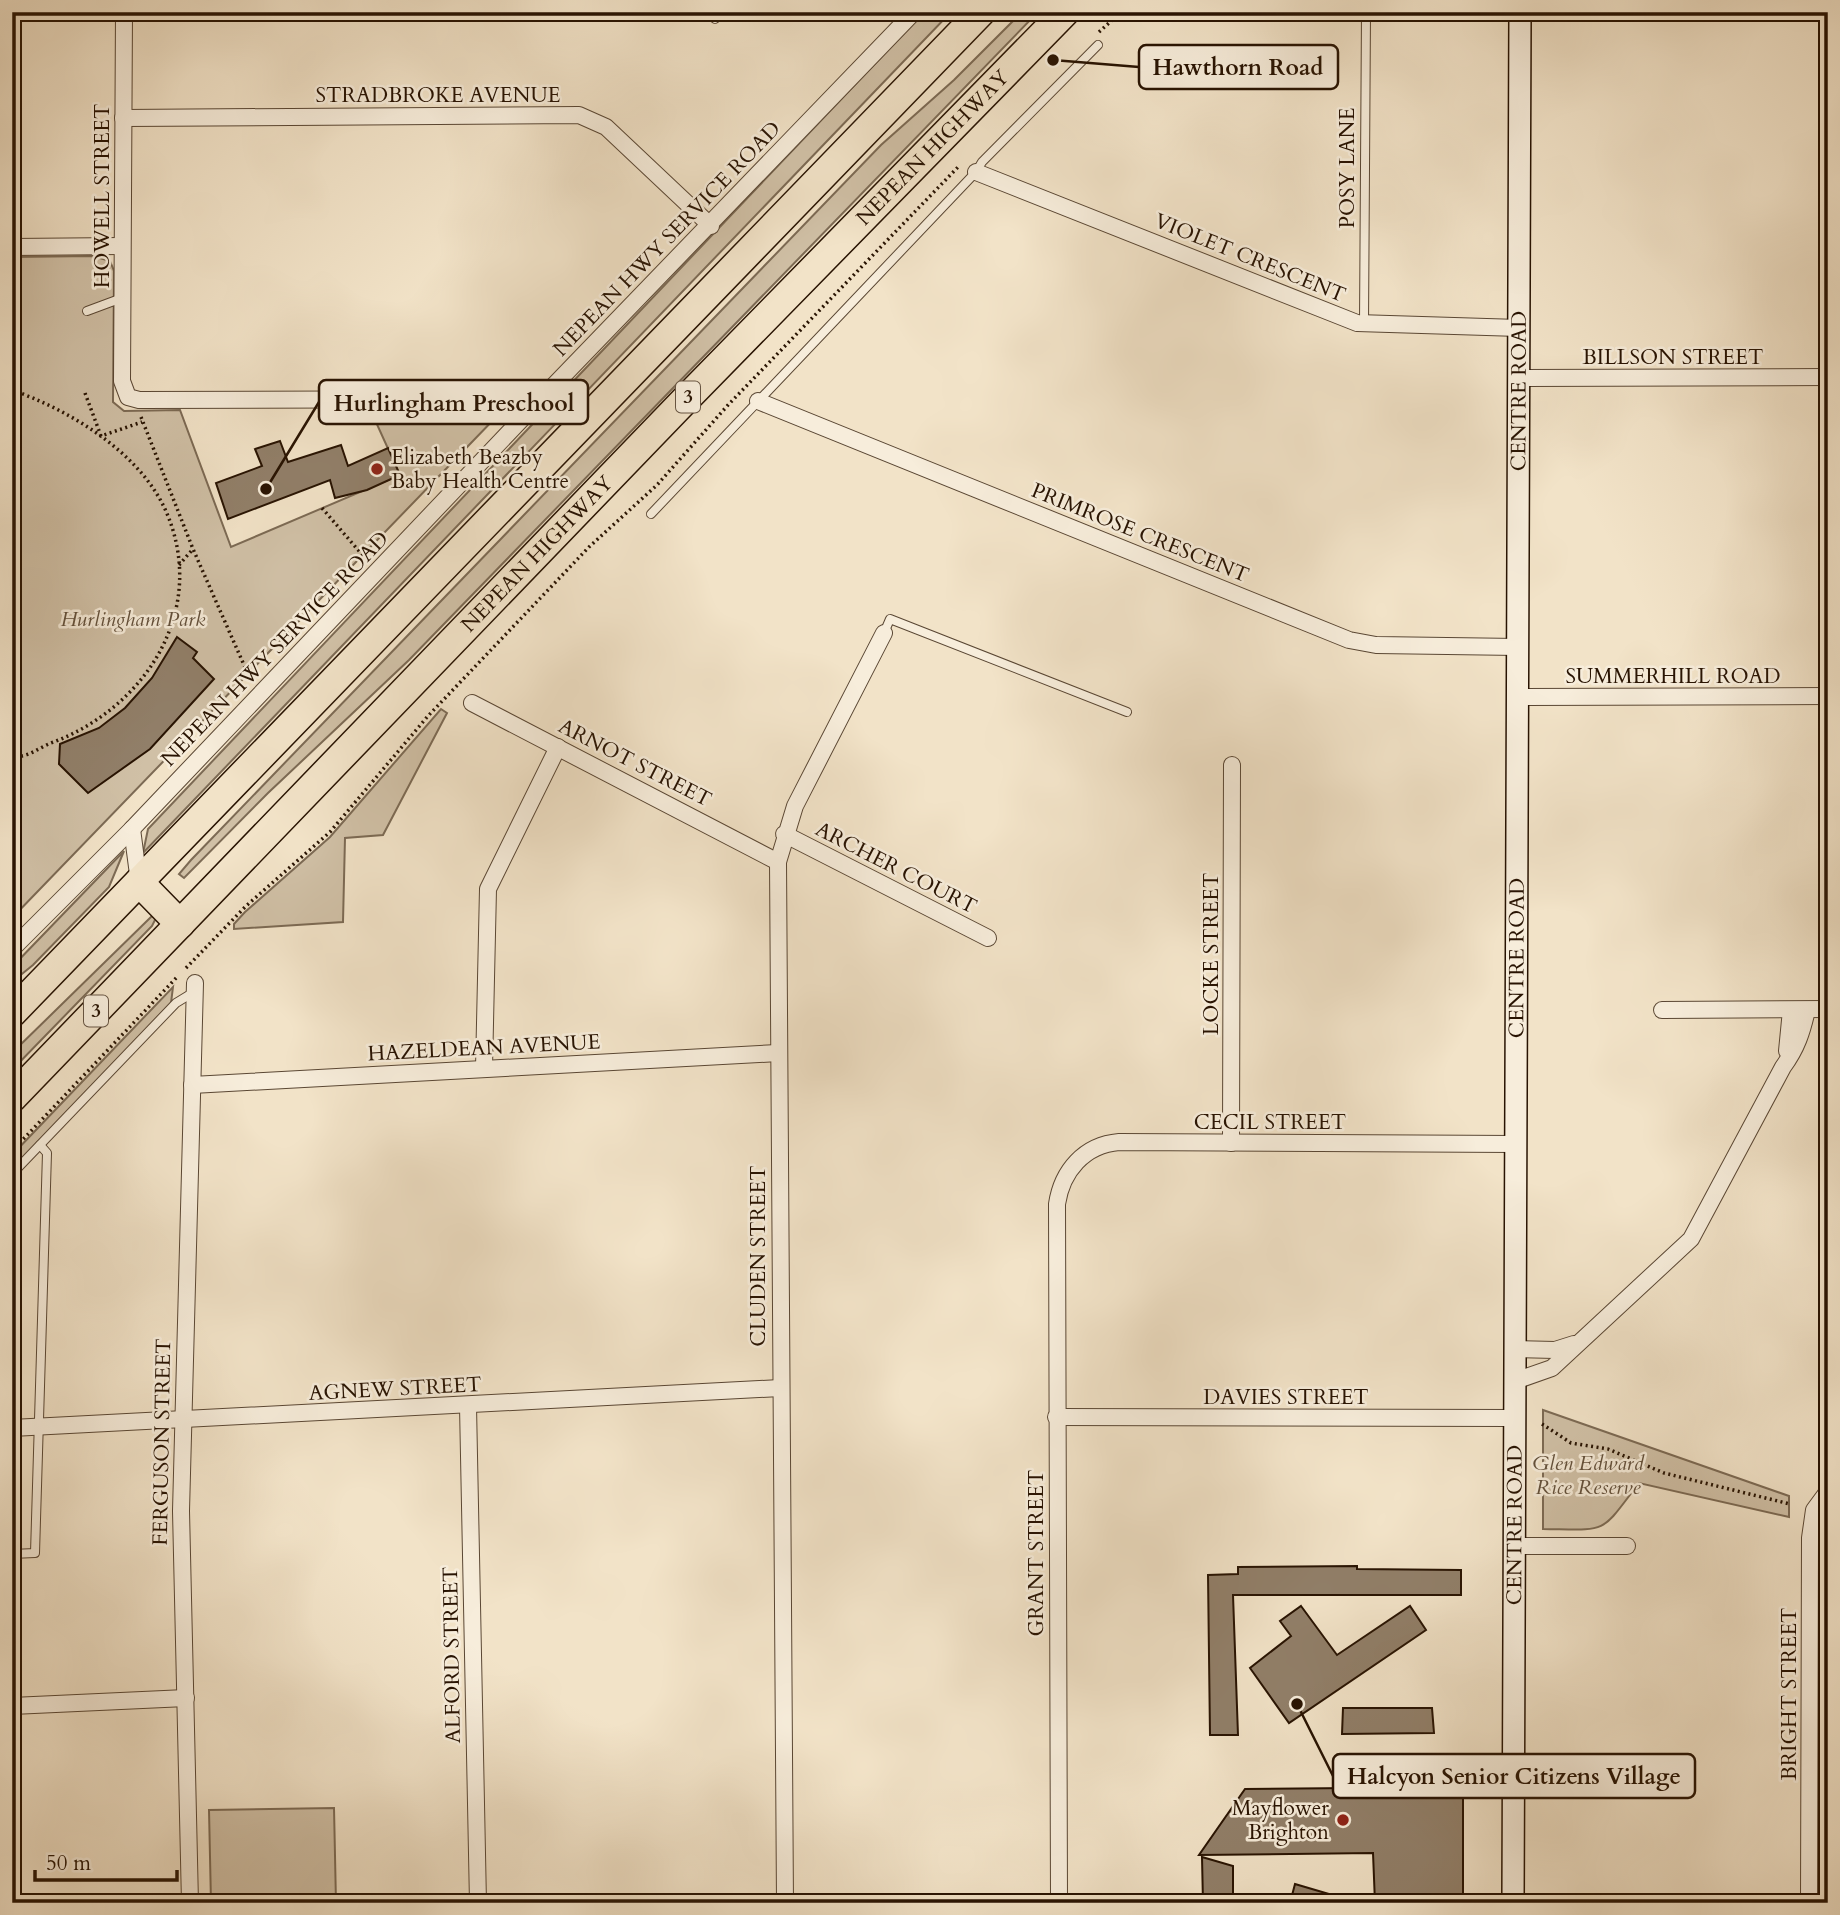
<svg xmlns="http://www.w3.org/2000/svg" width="1840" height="1915" viewBox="0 0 1840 1915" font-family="Cardo,serif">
<rect width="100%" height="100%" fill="#f2e3c8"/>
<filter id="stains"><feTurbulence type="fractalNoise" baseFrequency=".00286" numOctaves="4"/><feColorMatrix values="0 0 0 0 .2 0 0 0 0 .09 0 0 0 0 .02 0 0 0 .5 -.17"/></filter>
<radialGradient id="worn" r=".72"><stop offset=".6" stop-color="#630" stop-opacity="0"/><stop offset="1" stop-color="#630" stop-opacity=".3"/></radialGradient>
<g fill="#d0c0a6" stroke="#7c6a54" stroke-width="2">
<polygon points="924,12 951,12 143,853 148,829"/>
<polygon points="1022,12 1038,12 409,660 268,793 184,878 179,874 191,860 881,145 954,80"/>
<polygon points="93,256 110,261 114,271 113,402 124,411 180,410 231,547 400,475 370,409 487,407 497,410 499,414 12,918 12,257"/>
<polygon points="441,709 447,713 383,835 345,838 343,922 234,929 234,924 245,912 330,837"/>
<polygon points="124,851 109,887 33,965 12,982 12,967"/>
<polygon points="152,916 156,918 152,926 12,1070 12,1053"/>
<polygon points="173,987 171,1003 12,1172 12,1155"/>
<path d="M1543 1410 1789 1496V1517L1639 1483C1599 1535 1610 1530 1543 1529Z"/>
<polygon points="334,1808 336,1903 211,1903 209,1810"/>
</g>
<g fill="#917f69" stroke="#281302" stroke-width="2">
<polygon points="280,441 288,462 341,445 348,466 388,448 400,475 367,490 335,498 330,480 228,519 216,483 262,466 255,449"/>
<polygon points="177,637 197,652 193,658 214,679 150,749 88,793 59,764 60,744 99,728 125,708 152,678"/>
<polygon points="1357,1566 1357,1569 1461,1570 1461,1595 1233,1595 1238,1735 1210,1735 1208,1575 1238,1574 1238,1567"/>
<polygon points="1301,1606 1337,1655 1410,1606 1426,1630 1289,1723 1250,1668 1291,1636 1280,1621"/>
<polygon points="1343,1708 1432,1708 1434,1733 1342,1734"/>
<polygon points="1463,1787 1463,1903 1375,1903 1373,1853 1199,1855 1245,1789"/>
<polygon points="1202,1857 1233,1866 1233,1903 1203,1903"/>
<polygon points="1295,1884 1346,1899 1346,1903 1290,1903"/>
</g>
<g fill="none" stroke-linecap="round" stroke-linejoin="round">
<defs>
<g id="lane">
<polyline points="715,19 722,12"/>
<polyline points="87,311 122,298"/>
<polyline points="1364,324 1366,12"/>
<polyline points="651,514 976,172 982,162 1098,45"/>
<polyline points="884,633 890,619 1127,712"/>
<polyline points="12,1174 176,1003 194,992"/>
<polyline points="12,1554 35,1553 47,1153 40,1145"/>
</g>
<g id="street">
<polyline points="124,12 122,381 128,397 139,400 515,399 535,405"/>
<polyline points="123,118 579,115 606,127 711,226"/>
<polyline points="976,172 1357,323 1519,328"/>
<polyline points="12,247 122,246"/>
<polyline points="1519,378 1828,377"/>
<polyline points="758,401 1349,640 1376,645 1518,647"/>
<polyline points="1518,697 1828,696"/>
<polyline points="472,703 778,862"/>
<polyline points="132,829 139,882"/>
<polyline points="784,834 988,938"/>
<polyline points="12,949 132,829 535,405 914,12"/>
<polyline points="1662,1010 1828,1009"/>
<polyline points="1787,1051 1791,1010"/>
<polyline points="484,1068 488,889 558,747"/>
<polyline points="192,1085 778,1053"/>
<polyline points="1231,1143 1232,765"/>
<polyline points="1515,1349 1555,1350 1574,1344"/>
<path d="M1515 1381 1552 1368 1691 1239 1783 1067C1797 1048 1802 1032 1807 1010"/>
<polyline points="468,1406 478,1903"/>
<polyline points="1056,1417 1515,1418"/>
<polyline points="12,1428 780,1388"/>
<polyline points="1514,1546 1627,1546"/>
<polyline points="12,1706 186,1698"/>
<polyline points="190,1903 181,1511 195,983"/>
<polyline points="785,1903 778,862 795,806 884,633"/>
<path d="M1059 1903 1057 1204C1062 1171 1084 1145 1119 1142L1516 1144"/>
<polyline points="1809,1903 1810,1538 1814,1510 1828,1491"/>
</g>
<g id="secondary">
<path id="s1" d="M1513 1903 1520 12"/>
</g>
<g id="highway">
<polyline points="139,882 180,924"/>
<polyline points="12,1013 981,12"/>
<path id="s2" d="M12 1098 685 400 1065 12"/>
</g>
</defs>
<use href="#lane" stroke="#5a4734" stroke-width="10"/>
<use href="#street" stroke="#5a4734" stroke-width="18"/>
<use href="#secondary" stroke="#281302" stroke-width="24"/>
<use href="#highway" stroke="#281302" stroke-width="31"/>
<g stroke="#281302" stroke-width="3.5" stroke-dasharray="2 3.5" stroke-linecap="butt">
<polyline points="1099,32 1121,12"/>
<path d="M12 390C69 410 138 451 165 509 210 609 146 708 51 743 38 748 25 760 12 755"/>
<polyline points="85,393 101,436 142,422"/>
<polyline points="141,417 193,549 251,681"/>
<polyline points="322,508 365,558"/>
<polyline points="179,565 193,549"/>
<polyline points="186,968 246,906 330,832 428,716 589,547 657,485 728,405 960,165"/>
<polyline points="12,1151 178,976"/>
<polyline points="1542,1424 1571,1443 1608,1449 1664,1473 1790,1504"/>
</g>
<use href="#lane" stroke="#f7eddb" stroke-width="8"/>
<use href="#street" stroke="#f7eddb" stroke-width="16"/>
<use href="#secondary" stroke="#f7eddb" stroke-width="21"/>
<use href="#highway" stroke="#f2e3c8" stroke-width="28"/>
</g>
<g fill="#8f2418" stroke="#f7eddb" stroke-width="2.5">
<circle cx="377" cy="469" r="7"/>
<circle cx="1343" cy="1820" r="7"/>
</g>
<g text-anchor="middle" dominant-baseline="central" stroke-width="5" stroke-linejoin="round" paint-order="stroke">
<g fill="#f7eddb" stroke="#665443" stroke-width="2">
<rect x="676" y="381.5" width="24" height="31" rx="5"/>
<rect x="84" y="995.5" width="24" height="31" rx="5"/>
</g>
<g font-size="19" font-weight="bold" fill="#281302">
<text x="688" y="397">3</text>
<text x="96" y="1011">3</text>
</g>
<g font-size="21" fill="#281302" stroke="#f7eddb">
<text x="438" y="95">STRADBROKE AVENUE</text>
<text stroke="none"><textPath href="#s2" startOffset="1323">NEPEAN HIGHWAY</textPath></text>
<text transform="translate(1347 168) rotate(-90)">POSY LANE</text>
<text transform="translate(102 196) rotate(-90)">HOWELL STREET</text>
<text transform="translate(667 239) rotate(-46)">NEPEAN HWY SERVICE ROAD</text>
<text transform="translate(1250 258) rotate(22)">VIOLET CRESCENT</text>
<text x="1673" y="357">BILLSON STREET</text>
<text stroke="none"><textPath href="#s1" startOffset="1512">CENTRE ROAD</textPath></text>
<text transform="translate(1140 533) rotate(22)">PRIMROSE CRESCENT</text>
<text stroke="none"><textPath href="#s2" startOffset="756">NEPEAN HIGHWAY</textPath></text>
<text transform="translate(275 649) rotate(-46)">NEPEAN HWY SERVICE ROAD</text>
<text x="1673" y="676">SUMMERHILL ROAD</text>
<text transform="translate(635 763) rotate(27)">ARNOT STREET</text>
<text transform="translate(896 868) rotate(27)">ARCHER COURT</text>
<text transform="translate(1211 954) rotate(-90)">LOCKE STREET</text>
<text stroke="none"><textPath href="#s1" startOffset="945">CENTRE ROAD</textPath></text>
<text transform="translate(484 1048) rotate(-3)">HAZELDEAN AVENUE</text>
<text x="1270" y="1122">CECIL STREET</text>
<text transform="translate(758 1256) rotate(-90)">CLUDEN STREET</text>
<text transform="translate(395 1389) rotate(-3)">AGNEW STREET</text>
<text x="1286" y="1397">DAVIES STREET</text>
<text transform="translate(162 1442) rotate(-89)">FERGUSON STREET</text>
<text stroke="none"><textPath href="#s1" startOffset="378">CENTRE ROAD</textPath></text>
<text transform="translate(1036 1553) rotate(-90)">GRANT STREET</text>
<text transform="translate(452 1655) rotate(-91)">ALFORD STREET</text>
<text transform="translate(1789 1694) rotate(-90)">BRIGHT STREET</text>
</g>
<g font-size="21" fill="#281302" stroke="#f7eddb" text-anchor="start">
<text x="391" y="457">Elizabeth Beazby<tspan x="391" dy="24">Baby Health Centre</tspan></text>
<text x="1329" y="1808" text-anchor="end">Mayflower<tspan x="1329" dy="24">Brighton</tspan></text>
</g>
<g font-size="21" font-style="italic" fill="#63503b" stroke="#f7eddb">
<text x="133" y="619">Hurlingham Park</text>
<text x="1588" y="1463">Glen Edward<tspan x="1588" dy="24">Rice Reserve</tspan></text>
</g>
</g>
<path fill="none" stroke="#281302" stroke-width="2.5" d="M1053 60L1139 67M266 489L319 402M1297 1704L1333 1776"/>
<g fill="#281302" stroke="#f7eddb" stroke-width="2.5">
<circle cx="1053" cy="60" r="7"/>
<circle cx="266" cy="489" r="7"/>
<circle cx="1297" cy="1704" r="7"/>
</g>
<g fill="#f7eddb" stroke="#281302" stroke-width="2.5">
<rect x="1139" y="45" width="199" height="44" rx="7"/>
<rect x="319" y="380" width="269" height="44" rx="7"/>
<rect x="1333" y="1754" width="362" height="44" rx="7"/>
</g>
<g font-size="23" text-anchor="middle" font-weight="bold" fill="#281302">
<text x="1238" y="75">Hawthorn Road</text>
<text x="454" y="411">Hurlingham Preschool</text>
<text x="1514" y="1784">Halcyon Senior Citizens Village</text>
</g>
<rect width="1840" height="1915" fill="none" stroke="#f2e3c8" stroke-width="42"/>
<rect x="14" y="14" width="1812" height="1887" fill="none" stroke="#281302" stroke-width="3.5"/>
<rect x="21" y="21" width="1798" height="1873" fill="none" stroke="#281302" stroke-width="2"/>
<path d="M35 1870v10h142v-10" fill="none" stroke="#281302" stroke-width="3.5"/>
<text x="46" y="1870" font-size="21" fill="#281302" stroke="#f7eddb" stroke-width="5" paint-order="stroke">50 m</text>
<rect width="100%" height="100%" filter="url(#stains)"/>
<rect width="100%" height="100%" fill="url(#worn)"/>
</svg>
